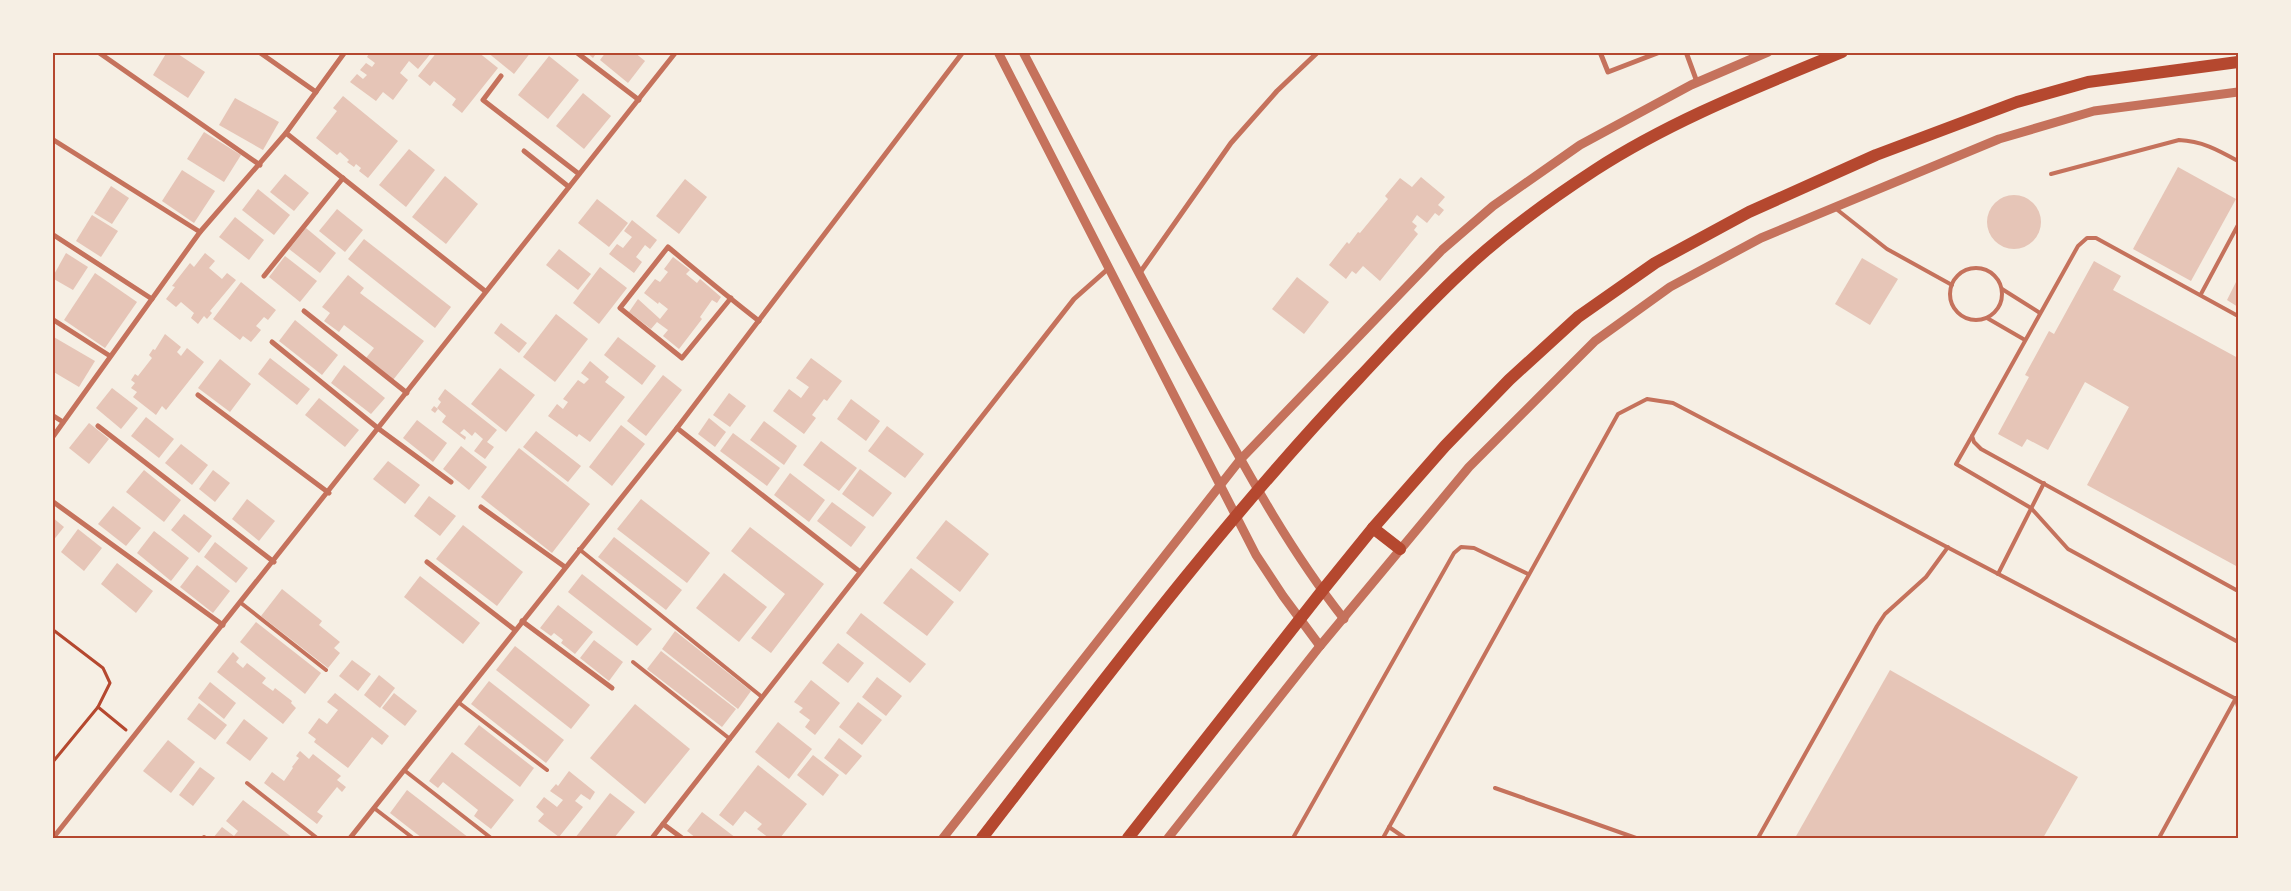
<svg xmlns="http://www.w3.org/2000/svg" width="2291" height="891" viewBox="0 0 2291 891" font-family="Karla,sans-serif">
<rect width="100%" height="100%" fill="#f6efe4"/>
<g fill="#e6c5b7">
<polygon points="167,52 175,52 205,72 188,98 153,75"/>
<polygon points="370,52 381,55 383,52 432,52 418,69 409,61 400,73 408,80 393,100 383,92 376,101 350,82 357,74 363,79 367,75 360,70 366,63 372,67 375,63 367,57"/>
<polygon points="437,52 478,52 498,68 462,113 452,105 456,99 434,81 430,86 418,76"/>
<polygon points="487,52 531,52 514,74"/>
<polygon points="586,52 597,52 593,58"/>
<polygon points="606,52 634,52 645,61 628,83 600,60"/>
<polygon points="549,56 579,80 548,119 518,95"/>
<polygon points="583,93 611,116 584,149 556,126"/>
<polygon points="343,96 398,141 368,178 359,171 361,168 356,164 354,167 347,162 349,160 340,152 337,155 316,138 337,111 333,108"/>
<polygon points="235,98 279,122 263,150 219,125"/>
<polygon points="204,132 241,155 224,182 187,159"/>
<polygon points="409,149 435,170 406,207 379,185"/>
<polygon points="2178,167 2236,199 2191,281 2133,249"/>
<polygon points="182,170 215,191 194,223 162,201"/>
<polygon points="285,174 309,193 294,211 270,192"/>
<polygon points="445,176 478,204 446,244 412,217"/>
<polygon points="1421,177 1445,197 1438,205 1444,210 1439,216 1435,213 1427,223 1417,215 1412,222 1417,226 1414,230 1418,234 1380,281 1363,266 1356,274 1352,271 1346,279 1329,265 1347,242 1349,244 1358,232 1360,233 1388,199 1385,196 1400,178 1412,187"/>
<polygon points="685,179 707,197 679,234 656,216"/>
<polygon points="111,186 129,198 112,224 94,213"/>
<polygon points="258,189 290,215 274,235 242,210"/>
<circle cx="2014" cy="222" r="27"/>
<polygon points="597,199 628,223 609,247 578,223"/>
<polygon points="337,209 363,230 345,252 319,231"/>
<polygon points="92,215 118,231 101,257 76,241"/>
<polygon points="235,217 264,240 249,260 219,237"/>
<polygon points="632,220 657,240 650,249 645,245 636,257 642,262 634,273 609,254 617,244 623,248 632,237 624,231"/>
<polygon points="306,228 336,253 320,273 289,249"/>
<polygon points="364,239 451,307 435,328 348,259"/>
<polygon points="559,249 591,274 578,290 546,265"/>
<polygon points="66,253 88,267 73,290 52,278"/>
<polygon points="205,253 215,261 209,268 222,279 227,273 236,280 210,311 212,313 207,319 204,316 198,324 191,318 194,313 181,302 176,307 166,299 175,287 172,286 190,263 194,267"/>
<polygon points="285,256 317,281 300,302 269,277"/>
<polygon points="673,257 690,270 686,274 697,283 700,279 721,297 717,303 712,300 700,317 702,319 679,349 663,336 668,330 657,322 651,329 629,312 638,299 660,319 668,309 659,302 658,304 644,293 655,279 660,282 668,272 664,269"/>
<polygon points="1862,258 1898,279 1870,325 1835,304"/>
<polygon points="2094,261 2121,276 2113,290 2238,358 2238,567 2087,485 2129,407 2085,382 2048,450 2027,439 2022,447 1998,434 2029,377 2025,375 2049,331 2054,334"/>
<polygon points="600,267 627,288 599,324 573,303"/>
<polygon points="95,273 137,302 105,348 64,320"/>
<polygon points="348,275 364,288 360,293 424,341 393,380 366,358 374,348 344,325 339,332 324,321 330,313 322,307"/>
<polygon points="1297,277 1329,302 1304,334 1272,309"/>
<polygon points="2238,278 2238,307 2227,300"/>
<polygon points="241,282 276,310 268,320 264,317 256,326 261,330 251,342 243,336 240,340 213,319"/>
<polygon points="556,314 588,339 555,382 523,357"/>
<polygon points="295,320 338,355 322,375 279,341"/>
<polygon points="501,323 527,343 519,353 494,333"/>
<polygon points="165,334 181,347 177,352 181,356 187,348 204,362 166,410 162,406 156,415 133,397 137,392 131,388 135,383 131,380 135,374 138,376 152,358 149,355 153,349 155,350"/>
<polygon points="52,336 95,361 79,387 52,371"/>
<polygon points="618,337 656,366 642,385 604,355"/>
<polygon points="270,358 310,389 297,405 258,374"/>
<polygon points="811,358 842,381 827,401 824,399 812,415 816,418 804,434 773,411 789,389 801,398 809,387 796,378"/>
<polygon points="220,359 251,384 230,412 198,388"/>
<polygon points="590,361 609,377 605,382 625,397 590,442 579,434 577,437 548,416 557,404 563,409 568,402 563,399 578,380 584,384 589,379 581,373"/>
<polygon points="344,365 385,398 371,414 331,383"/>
<polygon points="500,368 535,395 506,432 471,404"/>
<polygon points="663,375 682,390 646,436 627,421"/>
<polygon points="112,388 138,408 121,429 96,408"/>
<polygon points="445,389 497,430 487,442 494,447 485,459 474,451 483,439 475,432 472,436 464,429 460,433 466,437 465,440 442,422 446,416 437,408 441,402 438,399"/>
<polygon points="729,393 746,406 730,427 713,415"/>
<polygon points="319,398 359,430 345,447 305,415"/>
<polygon points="851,399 880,421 866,441 837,419"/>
<polygon points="434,406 438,409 435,413 431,410"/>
<polygon points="146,417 174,439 159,458 131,436"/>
<polygon points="709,418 726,432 715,447 698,434"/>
<polygon points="417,420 447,443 433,462 403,438"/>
<polygon points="764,421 797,446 784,465 750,440"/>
<polygon points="89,423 109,439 89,464 69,448"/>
<polygon points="621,425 645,444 612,486 589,467"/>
<polygon points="887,426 924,454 905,478 868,451"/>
<polygon points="536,431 581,466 568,482 523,447"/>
<polygon points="733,433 780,468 767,486 720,451"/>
<polygon points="821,441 857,468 839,491 803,465"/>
<polygon points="181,444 208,465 192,485 165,463"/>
<polygon points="461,446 487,467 469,490 443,469"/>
<polygon points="519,448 590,504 552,553 481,497"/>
<polygon points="388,461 420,485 405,504 373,479"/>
<polygon points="860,469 892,493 873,517 842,494"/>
<polygon points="144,470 181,500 164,522 126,492"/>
<polygon points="213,470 230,483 215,502 199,489"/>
<polygon points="790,473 825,500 809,522 774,495"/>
<polygon points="429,496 456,516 440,536 414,516"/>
<polygon points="247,499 275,521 259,541 232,519"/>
<polygon points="641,499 710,553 687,583 617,529"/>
<polygon points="832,502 866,527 851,547 817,521"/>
<polygon points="113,506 141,528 126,546 98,524"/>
<polygon points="184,514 212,536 199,553 171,530"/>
<polygon points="52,517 64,527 52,542"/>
<polygon points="946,520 989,554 960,592 916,558"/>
<polygon points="463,525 523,572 497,606 436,559"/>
<polygon points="750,527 824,584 771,653 751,638 785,594 731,551"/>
<polygon points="78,529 102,548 84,571 61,552"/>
<polygon points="154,531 189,558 171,581 137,553"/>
<polygon points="614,537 682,590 666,610 598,557"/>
<polygon points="215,542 248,568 236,583 204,557"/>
<polygon points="117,563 153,591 136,613 101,584"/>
<polygon points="197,565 230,591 213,613 180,587"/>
<polygon points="911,568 954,602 927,636 883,603"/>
<polygon points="724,573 767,607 739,642 696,608"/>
<polygon points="582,574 652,629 637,646 568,592"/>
<polygon points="420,576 480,623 463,644 404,597"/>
<polygon points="282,589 322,621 319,625 340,642 334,648 340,653 328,668 261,616"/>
<polygon points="558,605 593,632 575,654 561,643 563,640 554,633 551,636 540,628"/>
<polygon points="861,613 926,664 910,683 846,633"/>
<polygon points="256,622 321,673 305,694 240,642"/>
<polygon points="675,631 751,691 738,709 662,649"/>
<polygon points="594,640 623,662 609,681 580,658"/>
<polygon points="838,643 864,663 848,683 822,663"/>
<polygon points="515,646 590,705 571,729 496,670"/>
<polygon points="661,651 736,709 722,727 647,669"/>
<polygon points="233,652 239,658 236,662 243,668 247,663 266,678 262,683 273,691 275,688 292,701 291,703 296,708 283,724 217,672"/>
<polygon points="352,660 371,674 358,691 339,676"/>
<polygon points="1890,670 2078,777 2043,838 1795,838"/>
<polygon points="379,675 395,688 380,708 364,695"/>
<polygon points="877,677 902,696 886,716 862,697"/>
<polygon points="811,680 840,703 815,735 805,727 810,720 799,712 803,708 794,702"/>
<polygon points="489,681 564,740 546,763 471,704"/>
<polygon points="210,682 236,703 224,719 198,698"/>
<polygon points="335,693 389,736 382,745 372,737 348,768 314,742 316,739 308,733 319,718 327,724 338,710 327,702"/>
<polygon points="394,693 417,711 405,726 382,708"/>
<polygon points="858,702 882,720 862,745 839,727"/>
<polygon points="199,703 227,725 215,740 187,719"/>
<polygon points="635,704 690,749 645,804 590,758"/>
<polygon points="244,719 268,738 250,761 226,743"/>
<polygon points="778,722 812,749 789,779 755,752"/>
<polygon points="479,725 534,768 520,787 464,744"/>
<polygon points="839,738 862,756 846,775 824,758"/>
<polygon points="168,740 195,762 171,793 143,771"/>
<polygon points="300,751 309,759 313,754 341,776 337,780 346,787 342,792 337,787 317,812 323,816 317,824 264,783 272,772 284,781 293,768 292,767 299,758 296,756"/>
<polygon points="452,752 514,800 491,829 474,816 478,810 443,782 438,788 429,781"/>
<polygon points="813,755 839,775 823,796 797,775"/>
<polygon points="758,765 807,804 780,838 769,838 757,829 762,824 745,811 733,826 719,815"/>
<polygon points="200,767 215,778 193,806 179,795"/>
<polygon points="569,771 595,792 590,800 581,794 575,801 583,807 559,837 538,821 544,814 536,807 544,797 557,807 563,800 550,791 556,784 558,786"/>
<polygon points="407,790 469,838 422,838 390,813"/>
<polygon points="610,793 635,812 614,838 575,838"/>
<polygon points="243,800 293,838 213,838 222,827 234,836 238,831 226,821"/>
<polygon points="702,812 736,838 696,838 687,831"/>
</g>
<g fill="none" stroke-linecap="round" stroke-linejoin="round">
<g stroke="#b5482f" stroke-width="3">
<polyline points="52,629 103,668 110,683 98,707 52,763"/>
<polyline points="98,707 126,730"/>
</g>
<g stroke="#c5725c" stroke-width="4">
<path d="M2051 174 2179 140C2202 141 2218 150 2238 161"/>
<polyline points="1835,208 1887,249 1952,285"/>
<circle cx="1976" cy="294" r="26"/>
<polyline points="2002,289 2040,313"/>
<polyline points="2201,294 2238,225"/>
<polyline points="2238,316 2096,238 2087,238 2078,246 1972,436 1974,442 1981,449 2238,591"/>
<polyline points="1987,318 2025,340"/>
<polyline points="1972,436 1956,464 2031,508 2068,549 2238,642"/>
<polyline points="579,549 762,697"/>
<polyline points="1998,574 2044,483"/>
<polyline points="241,603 326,670"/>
<polyline points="633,662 730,739"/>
<polyline points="2236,698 2238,707"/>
<polyline points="458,702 547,770"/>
<polyline points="404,770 491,838"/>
<polyline points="247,783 317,838"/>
<polyline points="1495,788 1636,838"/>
<polyline points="374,808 413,838"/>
<polyline points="1389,827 1405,838"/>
<polyline points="204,837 205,838"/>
<polyline points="1293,838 1454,553 1461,547 1474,548 1528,574"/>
<polyline points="1383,838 1618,414 1647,399 1673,403 2238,700"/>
<polyline points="1758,838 1877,626 1885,614 1926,577 1948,547"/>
<polyline points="2159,838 2236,698"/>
</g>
<g stroke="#c5725c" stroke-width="5">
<polyline points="98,52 260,165"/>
<polyline points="259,52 316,92"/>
<polyline points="576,52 639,100"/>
<polyline points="1600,52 1608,72 1660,52"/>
<polyline points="1686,52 1697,82"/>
<polyline points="501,76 483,100 579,174"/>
<polyline points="286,133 345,52"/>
<polyline points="52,139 200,232"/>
<polyline points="524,151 569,187"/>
<polyline points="52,234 152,299"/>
<polyline points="1139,274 1231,143 1277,91 1318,52"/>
<polyline points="264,276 343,178"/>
<path d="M731 298 682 358 620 308 668 247C698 272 728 297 759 321"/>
<polyline points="304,311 407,393"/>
<polyline points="52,319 110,356"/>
<polyline points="272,342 379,429 451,482"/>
<polyline points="198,395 329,493"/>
<polyline points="52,415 63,422"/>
<polyline points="98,426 274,562"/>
<polyline points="677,428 859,571"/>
<polyline points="52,438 200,232 286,133 485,291"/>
<polyline points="52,501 223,625"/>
<polyline points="481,507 565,567"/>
<polyline points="427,562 515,630"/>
<polyline points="522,621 612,688"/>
<polyline points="663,824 682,838"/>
<polyline points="53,838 676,52"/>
<polyline points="350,838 677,428 963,52"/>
<polyline points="652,838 1074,299 1109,268"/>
</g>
<g stroke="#c5725c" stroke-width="9">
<polyline points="998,52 1256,555 1283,596 1320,646"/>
<path d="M1023 52C1081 163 1138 274 1199 384 1243 464 1287 547 1344 619"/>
<polyline points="943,838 1240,460 1442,250 1493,206 1580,145 1691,85 1768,52"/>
<polyline points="1168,838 1320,646 1469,467 1595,341 1670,287 1761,238 1999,139 2094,111 2238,92"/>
</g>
<g stroke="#b5482f" stroke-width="12">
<polyline points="1373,528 1400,549"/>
<path d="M982 838C1103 681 1222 522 1359 378 1393 342 1426 305 1463 271 1503 233 1549 200 1595 170 1672 120 1758 87 1842 52"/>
<polyline points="1128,838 1322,591 1373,528 1445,446 1509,380 1578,317 1655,263 1749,212 1876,155 2017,102 2088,82 2238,62"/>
</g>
</g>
<rect width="2291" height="891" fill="none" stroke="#f6efe4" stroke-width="108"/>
<rect x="54" y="54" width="2183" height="783" fill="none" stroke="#b5482f" stroke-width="2"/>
</svg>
